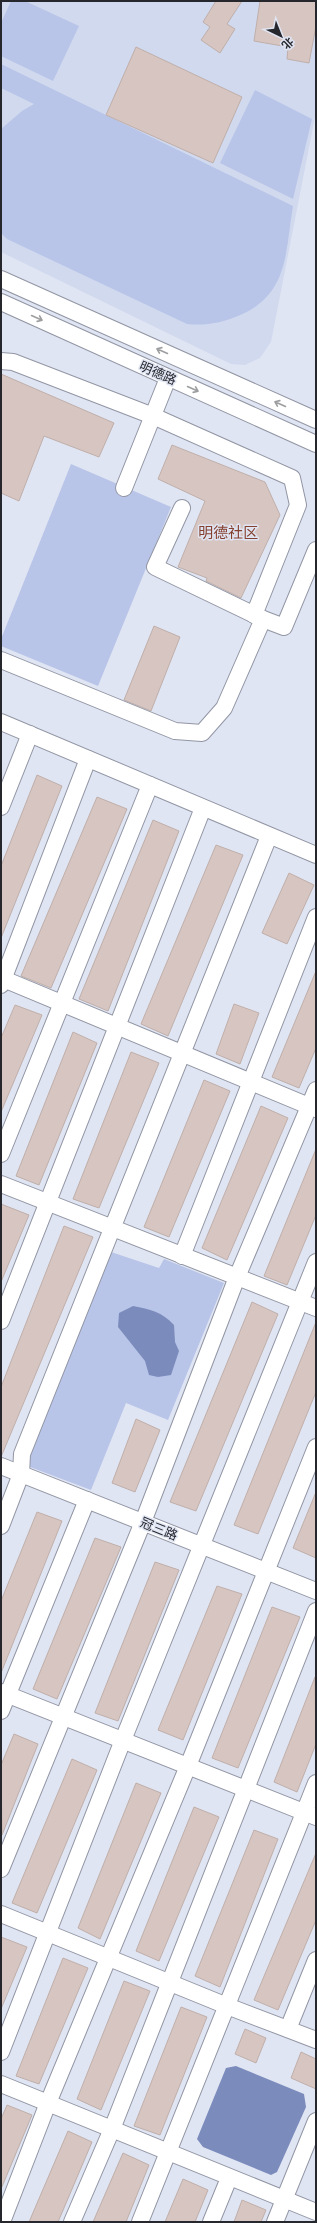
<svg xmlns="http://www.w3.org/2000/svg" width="317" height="2223" viewBox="0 0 317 2223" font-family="Raleway,'Noto Sans SC',sans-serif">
<rect width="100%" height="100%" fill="#e0e5f3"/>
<polygon fill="#d1d9ee" points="1,1 316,1 316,112 271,342 260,358 245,365 231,364 1,252"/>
<g fill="#b8c5e8">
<polygon points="11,1 25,1 79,26 53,81 1,56 1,23"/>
<path d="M1 64 293 206C285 253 289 295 238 316 220 323 206 326 187 324L7 239 1 233V129L22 111 34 104 1 88Z"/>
<polygon points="255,90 312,119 293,199 220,163"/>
<polygon points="71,464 171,507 98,686 1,646 1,639"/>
<polygon points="111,1252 159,1268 164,1259 224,1283 168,1420 126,1403 91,1490 30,1467 30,1456"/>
</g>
<g fill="#7b8bbc">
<path d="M133 1306C150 1309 162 1312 174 1325L175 1342 179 1351 171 1375 158 1377 149 1375 145 1361 118 1327 119 1313Z"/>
<polygon points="236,2066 304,2094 306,2107 277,2172 271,2175 203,2147 197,2139 226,2068"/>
</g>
<g fill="#d6c5c1" stroke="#c0afaa">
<polygon points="216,1 242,1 227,24 235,29 220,53 201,40 210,27 203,22"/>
<polygon points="260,1 316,1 316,26 309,63 287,59 288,47 254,41"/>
<polygon points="136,47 242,97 213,163 106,115"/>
<polygon points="1,374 114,423 99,457 44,436 19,501 1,493"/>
<polygon points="172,445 265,482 280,515 241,598 206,581 207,578 178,567 205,501 158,479"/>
<polygon points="154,626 180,637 151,711 124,700"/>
<polygon points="37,775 62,786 1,938 1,866"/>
<polygon points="97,797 127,809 51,988 21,976"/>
<polygon points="153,820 179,831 108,1011 79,999"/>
<polygon points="216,845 243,855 168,1036 141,1024"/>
<polygon points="289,873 314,885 287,944 262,933"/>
<polygon points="316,971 316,1048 299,1088 272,1077"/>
<polygon points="234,1004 259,1013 240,1064 216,1054"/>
<polygon points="15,1005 42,1015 1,1112 1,1038"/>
<polygon points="73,1032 97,1043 39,1185 16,1176"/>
<polygon points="131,1052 159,1063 99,1208 73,1199"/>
<polygon points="204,1080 230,1091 169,1237 144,1227"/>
<polygon points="261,1106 288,1118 227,1260 202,1248"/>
<polygon points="316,1149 316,1215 287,1285 264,1276"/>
<polygon points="1,1204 29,1215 1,1282"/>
<polygon points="64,1226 93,1237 1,1457 1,1387"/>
<polygon points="252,1302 278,1314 196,1511 170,1502"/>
<polygon points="316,1322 316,1392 258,1534 234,1525"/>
<polygon points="136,1419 160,1430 135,1492 112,1483"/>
<polygon points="316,1492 316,1558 293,1548"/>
<polygon points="37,1512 62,1521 1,1673 1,1601"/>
<polygon points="95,1538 121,1547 57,1699 33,1689"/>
<polygon points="155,1562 179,1570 118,1721 95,1713"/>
<polygon points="217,1586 242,1594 183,1740 158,1730"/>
<polygon points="272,1607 300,1617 238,1768 212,1758"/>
<polygon points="315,1677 316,1744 297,1792 274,1782"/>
<polygon points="14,1734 38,1744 2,1835 1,1765"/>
<polygon points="72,1759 97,1770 37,1913 12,1903"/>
<polygon points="136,1783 161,1793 100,1939 78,1928"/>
<polygon points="194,1807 219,1817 159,1961 136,1951"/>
<polygon points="254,1830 278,1839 220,1987 195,1976"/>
<polygon points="316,1853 316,1920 278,2010 254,2000"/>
<polygon points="1,1937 27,1947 1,2009"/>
<polygon points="63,1958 88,1968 39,2084 16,2076"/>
<polygon points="124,1981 150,1991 101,2110 77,2099"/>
<polygon points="181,2007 207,2017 160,2135 134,2126"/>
<polygon points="245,2029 266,2038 256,2063 235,2054"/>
<polygon points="301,2052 316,2059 316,2089 291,2078"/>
<polygon points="7,2105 32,2115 1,2189 1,2119"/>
<polygon points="68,2131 92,2142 58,2222 29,2222"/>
<polygon points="123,2153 149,2165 126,2222 93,2222"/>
<polygon points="183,2179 208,2190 195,2222 165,2222"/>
<polygon points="242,2200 266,2210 261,2222 234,2222"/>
</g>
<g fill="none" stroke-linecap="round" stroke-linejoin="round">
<defs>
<g id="minor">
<polyline points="1,279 316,420"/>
<polyline points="1,302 316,444"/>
<polyline points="1,361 13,362 153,416 292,478 298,505 254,615"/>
<polyline points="124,488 168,378"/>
<polyline points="182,508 155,567 263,619 284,627 316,550"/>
<polyline points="1,660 175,731 202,733 224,708 263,619"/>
<polyline points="1,722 316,855"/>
<polyline points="1,807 30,734"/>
<polyline points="1,978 316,1109"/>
<polyline points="1,985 88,759"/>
<polyline points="1,1154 150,785"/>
<polyline points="1,1184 316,1308"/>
<polyline points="182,1256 316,917"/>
<polyline points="1,1321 203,808"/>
<polyline points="1,1466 316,1591"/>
<polyline points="1,1526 21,1474 22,1454 269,836"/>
<polyline points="1,1692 316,1817"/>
<polyline points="1,1711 87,1500"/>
<polyline points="1,1869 143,1522 237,1277 316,1090"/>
<polyline points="1,1914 227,2006 316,2040"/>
<polyline points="288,2029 316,1960"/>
<polyline points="1,2052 123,1740 316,1262"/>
<polyline points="1,2084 316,2212"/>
<polyline points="2,2222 48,2103 188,1766 316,1447"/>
<polyline points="72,2222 112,2129 316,1611"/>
<polyline points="140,2222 316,1783"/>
<polyline points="211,2222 229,2178"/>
<polyline points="275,2222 316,2121"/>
</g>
</defs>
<use href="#minor" stroke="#9296a4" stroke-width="18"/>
<use href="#minor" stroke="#fff" stroke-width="16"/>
</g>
<defs><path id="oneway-shaft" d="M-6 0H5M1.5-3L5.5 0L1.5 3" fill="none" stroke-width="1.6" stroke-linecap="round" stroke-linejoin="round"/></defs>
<g stroke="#9d9ea0">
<use href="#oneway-shaft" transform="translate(37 318) rotate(24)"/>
<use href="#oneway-shaft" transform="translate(162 351) rotate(-156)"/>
<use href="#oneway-shaft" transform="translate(193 389) rotate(24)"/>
<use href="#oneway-shaft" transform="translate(280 404) rotate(-156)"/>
</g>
<g text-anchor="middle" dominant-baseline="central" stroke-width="3" stroke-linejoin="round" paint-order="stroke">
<g font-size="13" fill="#26272d" stroke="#e0e5f3">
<text transform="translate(158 373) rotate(24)">明德路</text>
<text transform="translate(159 1529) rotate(22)">冠三路</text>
</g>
<g font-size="15" fill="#85402d" stroke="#e0e5f3">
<text x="228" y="533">明德社区</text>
</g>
</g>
<rect width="317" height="2223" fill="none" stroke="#26272d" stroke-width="4"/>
<g transform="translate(281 36) rotate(137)" stroke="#e0e5f3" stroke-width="3" paint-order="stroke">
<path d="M0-3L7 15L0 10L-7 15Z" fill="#26272d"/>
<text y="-6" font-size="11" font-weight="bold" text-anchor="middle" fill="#26272d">北</text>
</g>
</svg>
